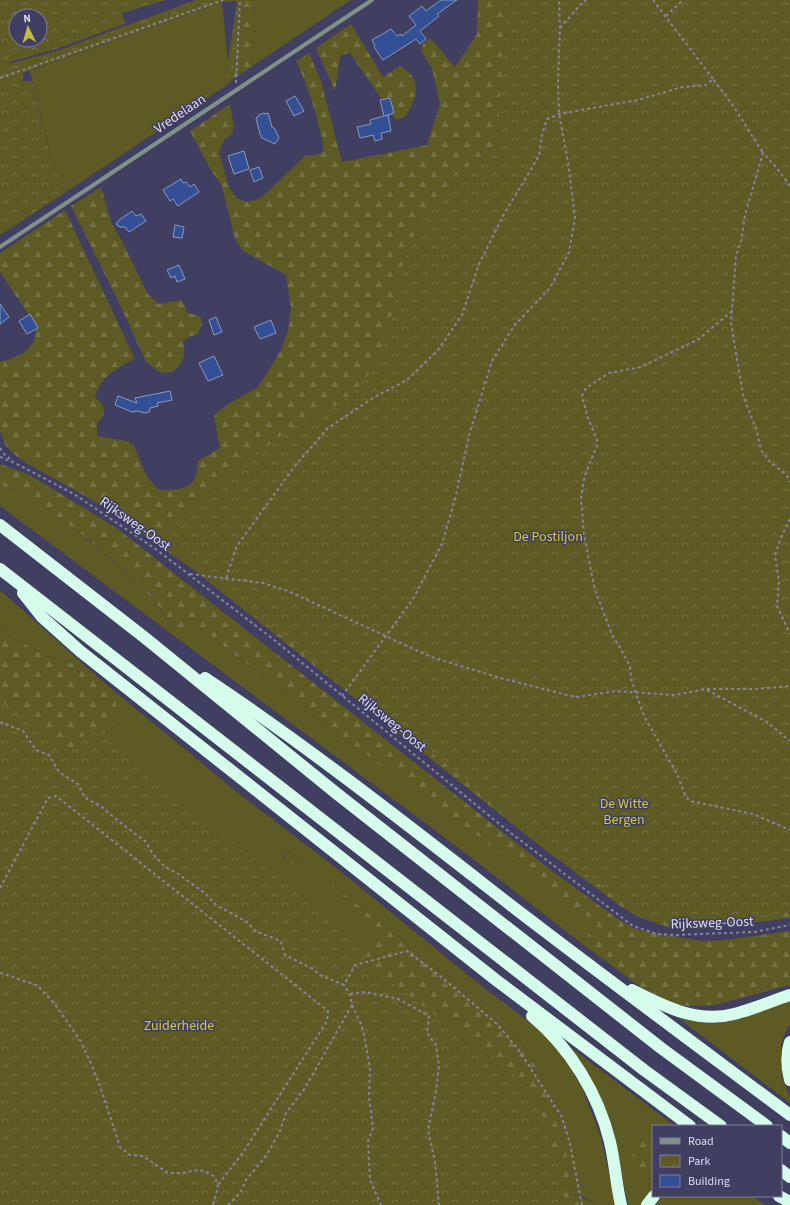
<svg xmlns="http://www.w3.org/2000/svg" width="790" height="1205" viewBox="0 0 790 1205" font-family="'Source Sans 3',sans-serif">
<defs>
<pattern id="forest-firs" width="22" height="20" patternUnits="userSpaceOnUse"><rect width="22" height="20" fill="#5d5a24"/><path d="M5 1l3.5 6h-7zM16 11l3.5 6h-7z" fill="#747144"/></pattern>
<pattern id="park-crowns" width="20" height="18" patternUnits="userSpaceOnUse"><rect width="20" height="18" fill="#5d5a24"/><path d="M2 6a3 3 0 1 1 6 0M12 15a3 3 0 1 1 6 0" fill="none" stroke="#747144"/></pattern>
</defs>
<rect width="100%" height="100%" fill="#403e61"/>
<g fill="#5d5a24">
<polygon points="255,0 351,0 251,67"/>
<polygon points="222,2 228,61 224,87 66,192 52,162 30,71"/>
<path d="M0 485 23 494 42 506 73 528 104 553 129 575 149 595 176 630C187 631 189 623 201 629L333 730 599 924 581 943 468 855 0 506Z"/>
<polygon points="0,590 91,671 69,662 47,656 30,647 0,626"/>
<path d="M113 690 238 793 335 867 478 983 545 1034 556 1047 570 1067 583 1090 601 1138 616 1205H599L584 1197 573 1194C569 1171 566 1147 560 1125 550 1091 533 1056 510 1028 504 1020 495 1014 488 1007L288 850 283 857 381 933 362 960 0 1205V864L115 714Z"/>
<path d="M790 1001V1024L784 1035 781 1046 783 1080 790 1097V1103L677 1017C686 1019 695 1022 704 1023 734 1025 762 1010 790 1001Z"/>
<polygon points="562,1041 675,1126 653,1126 653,1136 647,1135 648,1178 653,1179 653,1188 649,1193 643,1205 628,1205 618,1160"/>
<polygon points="663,1196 752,1196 765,1205 655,1205"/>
</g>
<g fill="url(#forest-firs)">
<polygon points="244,0 255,0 251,67 233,79"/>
<path d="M478 0H790V918L699 929 668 927 638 917 619 905 540 846 195 571 106 508 30 465 15 455 6 446 0 431V362C19 358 42 346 34 323L0 272V253L65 210 135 359C117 368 101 376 95 397L103 405 104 414 97 423V436L127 441 134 446 147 477 158 489C170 490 191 491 195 477 197 472 197 466 198 461L220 448 214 417 217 412 235 400 257 388 270 369 281 350 288 331 291 308 286 275 243 251 235 239 222 186 209 167 190 131 230 104 234 127 231 135 224 140 219 153 229 187 236 198 248 202 261 198 306 155H316L323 152C324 143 321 135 319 127 314 104 306 83 296 61L309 53 321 81 342 162 427 145 440 104 432 69 421 50 423 44 430 38 455 67 477 34Z"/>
<path d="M351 24 383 77 400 66C404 69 409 72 412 76 421 89 413 105 405 117L396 120 350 53 342 55 340 57 335 91 316 48Z"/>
<path d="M101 187 112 224 122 241 147 293 158 304 181 300 185 306 187 313 197 315 201 318 202 324 198 334 188 337 183 342C187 357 182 362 173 372L161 373 146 362 120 305 71 206Z"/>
<path d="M0 464 30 475 118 529 551 870 615 917 633 928 653 933 703 941 724 940 790 931V985L715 1005 687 1006 675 1004 642 988 581 943 598 924 333 730 201 629C189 623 187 631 176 630 167 618 158 605 148 594 120 564 87 537 53 514 36 503 19 491 0 485Z"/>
<polygon points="0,626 30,647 47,656 69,662 91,671 113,690 116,704 116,720 111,728 88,746 0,864"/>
<path d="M288 850 488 1007C495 1014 504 1020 510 1028 533 1056 550 1091 560 1125 566 1147 569 1171 573 1194L599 1205H207L380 933 284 858Z"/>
<path d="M647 1135 653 1136V1179C630 1173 631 1162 635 1141Z"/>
</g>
<g fill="url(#park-crowns)" fill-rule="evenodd">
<path d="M0 0H166L122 13 125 24 59 48 9 62V64L60 50 196 0H244L233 79 224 87 237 1 222 2 23 73V81H32L52 162 66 192 0 235ZM16 16H40V40H16Z"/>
<polygon points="506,0 790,0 790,912 758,917 667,921 644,914 614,896 268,625 162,539 251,459 291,428 344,401 380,362 408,244 454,176 497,148"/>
<polygon points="0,700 68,754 90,728 370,950 363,960 435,1015 487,1050 520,1079 538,1104 549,1136 558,1168 565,1205 0,1205"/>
</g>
<g fill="#334f95" stroke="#899bc0">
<polygon points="441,0 457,0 437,14 439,16 420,31 426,39 420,44 416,39 383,60 374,47 375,46 372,40 391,29 397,36 401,34 402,36 416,25 409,16 422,6 426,11"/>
<polygon points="295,96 304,111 294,116 286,101"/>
<polygon points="390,98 394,113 385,116 388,115 391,131 381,133 382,139 375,141 373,135 360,138 357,127 371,124 370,120 384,116 380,100"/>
<polygon points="264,113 265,114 268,113 272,127 275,129 279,138 275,144 262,138 260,134 256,118 258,117 259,115"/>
<polygon points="244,151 249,169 234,174 228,156"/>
<polygon points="259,167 263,178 254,182 250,170"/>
<polygon points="181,179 183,183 186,182 190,187 194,184 199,192 178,206 173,199 170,201 163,190"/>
<polygon points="132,211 136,216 141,214 146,221 129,232 125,227 120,227 116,224 119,220"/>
<polygon points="175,225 184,227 182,238 173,237"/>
<polygon points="179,265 185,279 177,282 175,276 171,278 167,270"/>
<polygon points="0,304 9,317 0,324"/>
<polygon points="30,314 38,328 27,334 19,321"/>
<polygon points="216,317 222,332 214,335 209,320"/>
<polygon points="271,320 276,333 260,339 254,327"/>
<polygon points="214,356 223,375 208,381 199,363"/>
<polygon points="170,391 172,400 157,403 158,406 150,408 149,412 144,413 138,411 132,412 115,405 118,396 137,403 135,398"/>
</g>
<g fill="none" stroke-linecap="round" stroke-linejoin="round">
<g stroke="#8685a1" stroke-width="2" stroke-dasharray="3 3" stroke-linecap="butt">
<polyline points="653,0 713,79"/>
<polyline points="666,16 683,0"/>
<polyline points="560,28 580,5 586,0"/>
<polyline points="0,78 223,0"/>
<polyline points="236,83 240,0"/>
<polyline points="790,186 777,168 763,153 745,215 741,242 736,255 731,323 743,395 757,432 761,450 771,463 786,474 790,482"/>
<polyline points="732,311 699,339 641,367 609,373 586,388 582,396 588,418 598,443 585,475 581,498 584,535 595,590 613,637 619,646 630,666 631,679 644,716 677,774 686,797 690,801 753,814 790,830"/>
<polyline points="0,448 4,454 13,461"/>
<polyline points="0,457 15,463 74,494 157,550 273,639 503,827 633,926 657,934 675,935 754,932 790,925"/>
<polyline points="790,519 782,535 775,555 779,582 777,606 790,634"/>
<polyline points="190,574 263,583 288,591 431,657 504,679 567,695 578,697 615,691 675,695 706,689 754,689 790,686"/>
<polyline points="226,578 237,546 294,467 328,428 373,398 407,380 438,350 462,315 479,264 503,216 539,156 542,135 547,119 559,114 638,100 682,87 706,85 713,79 734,107 763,153"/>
<polyline points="707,690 767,722 790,741"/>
<polyline points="342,696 413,599 442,544 455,499 470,432 492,361 514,326 550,288 569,252 575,218 568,162 559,114 558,81 560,28 559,0"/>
<polyline points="0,722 23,731 36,750 49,755 59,772 78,784 85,798 102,807 117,820 146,842 153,854 165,867 177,873 206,894 216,905 247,922 255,931 276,939 281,942 285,955 313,969 320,975 344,985 355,965 407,951 445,980 497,1024 518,1049 562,1117 570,1144 582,1205"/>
<polyline points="0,888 48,798 56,796 328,1011 327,1021 244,1151 218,1185"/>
<polyline points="0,973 8,975 26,982 32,983 39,987 54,1003 80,1040 90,1061 100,1086 120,1147 130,1155 143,1156 168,1173 182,1173 198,1170 207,1172 215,1177 218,1187 213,1205"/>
<polyline points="350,994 365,992 398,999 429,1016 427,1033 436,1045 439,1066 436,1091 428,1130 435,1162 439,1205"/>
<polyline points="352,1005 361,1024 364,1035 370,1068 369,1098 373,1128 368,1141 370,1180 381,1205"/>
<polyline points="228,1205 240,1193 246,1180 266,1156 280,1131 286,1113 305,1088 352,1005 350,994 344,985"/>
</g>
<polyline stroke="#7f9289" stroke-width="4" points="0,247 372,0"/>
<g stroke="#d6fdeb" stroke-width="12">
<polyline points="0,525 144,637 336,793 661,1048 767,1126"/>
<polyline points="0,569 644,1070 721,1126"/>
<polyline points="23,593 42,617 80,651 496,980 690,1126"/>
<path d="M205 678C313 750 414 830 517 910 607 979 699 1047 790 1115"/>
<path d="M632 990C664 1006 697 1024 734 1014 753 1009 772 1001 790 995"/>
<path d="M532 1016C570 1048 598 1093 610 1142 615 1163 616 1184 621 1205"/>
<path d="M790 1042C786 1054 787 1068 790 1080"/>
<polyline points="781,1136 790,1143"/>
<polyline points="781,1170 790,1177"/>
<polyline points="779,1196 790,1202"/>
<polyline points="647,1205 654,1196"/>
</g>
</g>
<g text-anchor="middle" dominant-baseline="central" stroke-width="3" stroke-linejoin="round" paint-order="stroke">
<g font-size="14" fill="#dedef3" stroke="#403e61">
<text transform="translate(180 114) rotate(-34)">Vredelaan</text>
<text transform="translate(135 524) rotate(35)">Rijksweg-Oost</text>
<text transform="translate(392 723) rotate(39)">Rijksweg-Oost</text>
<text transform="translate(712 923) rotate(-2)">Rijksweg-Oost</text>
</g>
<g font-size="14" fill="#d2c945" stroke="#403e61">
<text x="548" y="537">De Postiljon</text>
<text x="624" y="804">De Witte<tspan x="624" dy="16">Bergen</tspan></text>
<text x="179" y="1026">Zuiderheide</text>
</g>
</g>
<rect x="652" y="1125" width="130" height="72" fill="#403e61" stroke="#7f7e9b"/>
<rect x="660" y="1138" width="20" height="6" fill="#7f9289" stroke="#7f7e9b"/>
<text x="688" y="1145" font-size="12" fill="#dedef3">Road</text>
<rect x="660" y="1155" width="20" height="12" fill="url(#park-crowns)" stroke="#7f7e9b"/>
<text x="688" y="1165" font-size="12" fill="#dedef3">Park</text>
<rect x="660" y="1175" width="20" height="12" fill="#334f95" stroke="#7f7e9b"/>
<text x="688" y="1185" font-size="12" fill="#dedef3">Building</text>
<g transform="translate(28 28) rotate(355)"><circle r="19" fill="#403e61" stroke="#7f7e9b"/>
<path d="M0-3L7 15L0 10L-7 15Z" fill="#c4bc3d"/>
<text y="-6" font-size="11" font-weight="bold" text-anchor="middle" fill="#dedef3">N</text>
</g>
</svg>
